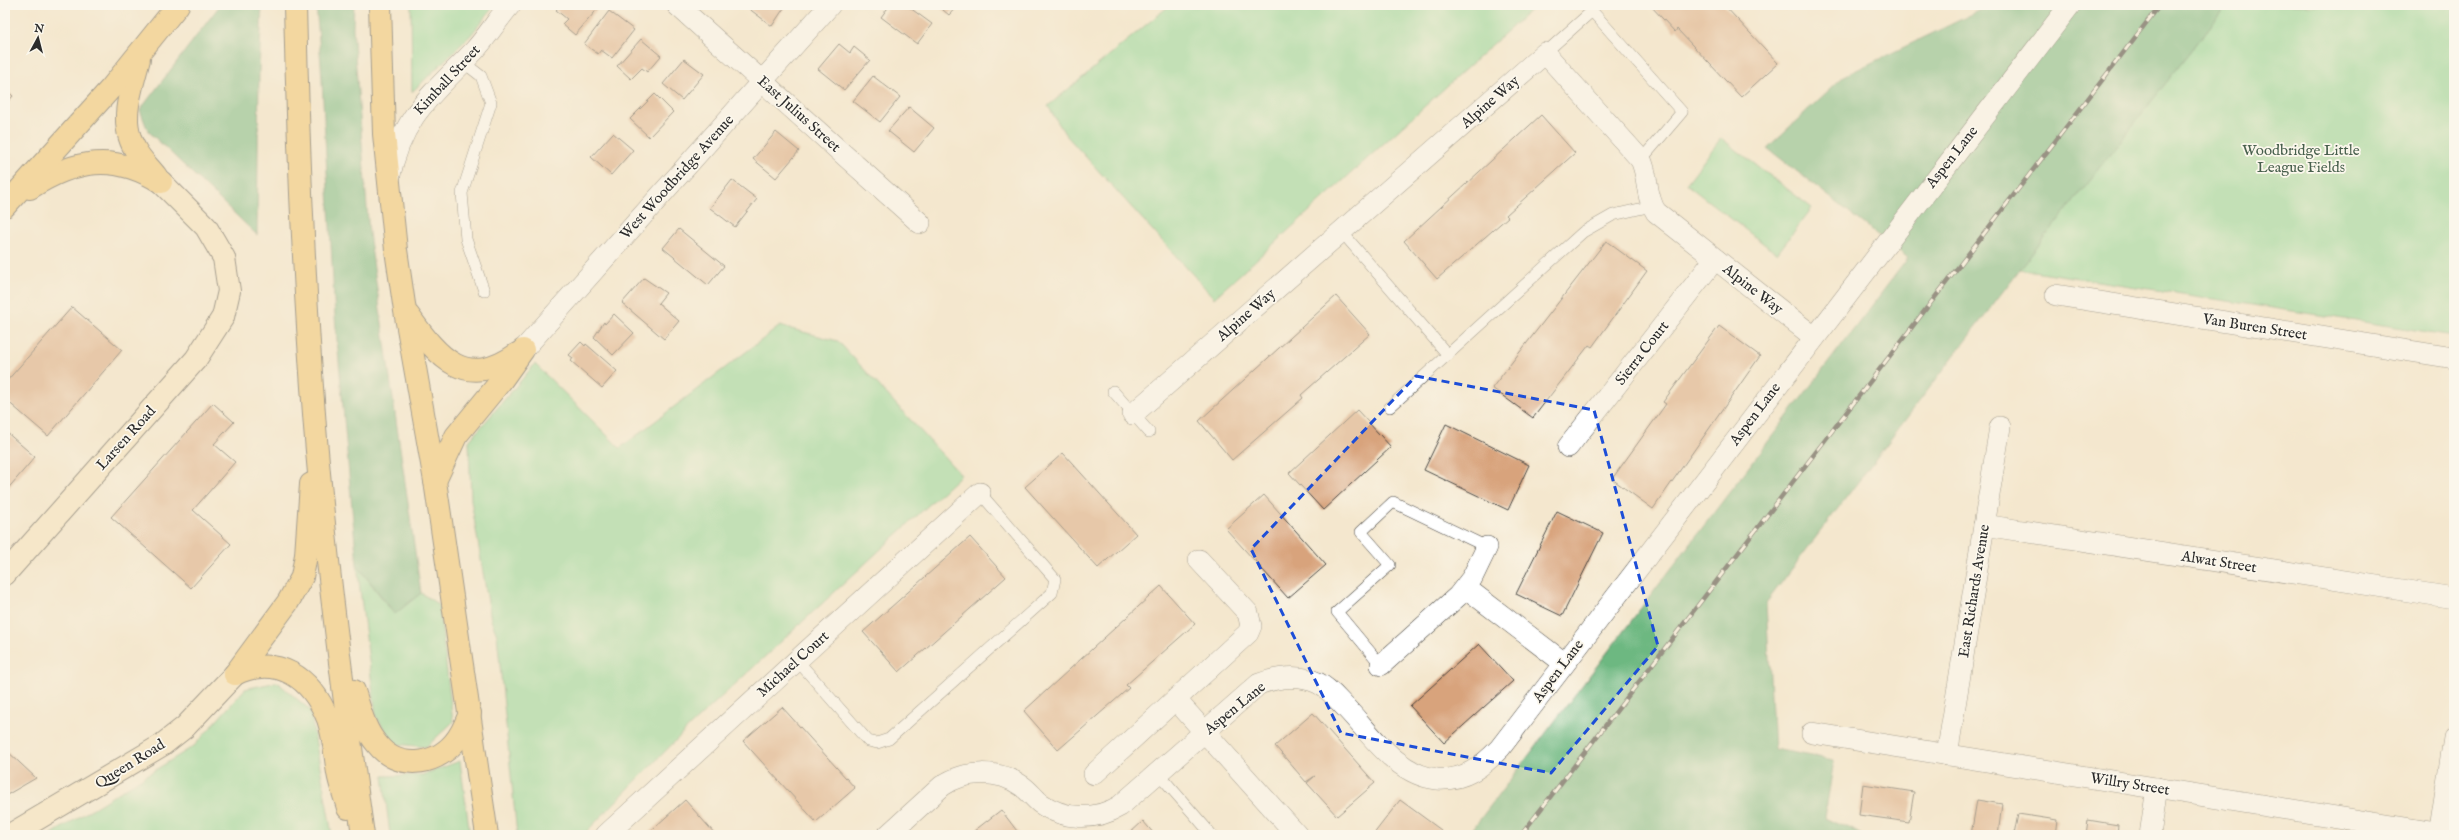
<svg xmlns="http://www.w3.org/2000/svg" width="2459" height="840" viewBox="0 0 2459 840" font-family="'IM FELL English',serif">
<rect width="100%" height="100%" fill="#fbf7ec"/>
<filter id="ink" filterUnits="userSpaceOnUse"><feTurbulence type="fractalNoise" baseFrequency=".025" numOctaves="2"/><feDisplacementMap in="SourceGraphic" scale="8" xChannelSelector="R" yChannelSelector="G"/><feConvolveMatrix kernelMatrix="1 2 1 2 8 2 1 2 1" color-interpolation-filters="sRGB"/></filter>
<filter id="wash" filterUnits="userSpaceOnUse"><feTurbulence type="fractalNoise" baseFrequency=".012" numOctaves="4" result="noise"/><feDisplacementMap in="SourceGraphic" scale="16" xChannelSelector="R" yChannelSelector="G"/><feGaussianBlur stdDeviation="0.9" result="paint"/><feColorMatrix in="noise" values="0 0 0 0 0 0 0 0 0 0 0 0 0 0 0 0 0 1.4 0 .05"/><feComposite in="paint" operator="in"/></filter>
<g filter="url(#wash)">
<rect width="100%" height="100%" fill="#f4e7ce"/>
<g fill="#87d899" stroke="#598262">
<polygon points="411,5 495,5 471,35 412,92"/>
<polygon points="1170,5 1536,5 1214,298 1065,134 1048,106"/>
<polygon points="2227,5 2454,5 2454,336 2020,269"/>
<polygon points="1721,138 1812,208 1777,254 1686,184"/>
<polygon points="780,326 838,341 961,475 691,725 583,835 517,835 497,635 491,620 471,500 469,441 535,364 620,448"/>
<polygon points="357,565 394,614 421,593 439,605 453,722 426,747 395,744 376,717"/>
<polygon points="277,682 310,710 332,835 50,835 194,746 245,689"/>
<polygon points="460,761 470,835 390,835 383,776 422,775"/>
</g>
<g fill="#6db881" stroke="#4c7256">
<polygon points="220,5 262,5 259,73 257,235 148,131 140,110"/>
<polygon points="316,5 354,5 353,28 369,233 421,593 395,614 357,565 335,317 321,64"/>
<polygon points="1991,5 2227,5 2020,269 1766,603 1774,749 1834,760 1825,817 1863,835 1468,835 1908,258 1767,148 1844,76"/>
</g>
<g id="blocks">
<g fill="#d8a37b">
<polygon points="561,5 601,5 575,35 562,24 567,19 556,10"/>
<polygon points="744,5 786,5 772,26"/>
<polygon points="890,5 906,5 932,24 917,44 881,17"/>
<polygon points="937,5 958,5 949,15"/>
<polygon points="1650,5 1724,5 1778,63 1741,97 1677,29 1675,32"/>
<polygon points="609,11 634,30 612,58 601,50 598,54 584,44"/>
<polygon points="641,39 661,56 647,72 642,68 631,79 617,66"/>
<polygon points="839,44 850,53 854,47 870,60 844,90 818,69"/>
<polygon points="684,59 704,74 682,100 663,84"/>
<polygon points="873,76 900,97 880,122 853,101"/>
<polygon points="5,89 13,96 5,105"/>
<polygon points="655,94 673,112 649,137 630,119"/>
<polygon points="909,107 934,128 914,152 888,131"/>
<polygon points="1541,115 1575,153 1506,215 1508,217 1437,279 1404,241"/>
<polygon points="776,132 799,151 776,178 753,159"/>
<polygon points="613,133 633,150 611,175 591,157"/>
<polygon points="732,180 757,199 735,227 710,208"/>
<polygon points="679,229 724,266 708,285 663,248"/>
<polygon points="1606,241 1647,271 1592,347 1589,345 1533,418 1492,388"/>
<polygon points="644,278 666,293 658,303 679,321 664,339 622,303"/>
<polygon points="1336,296 1370,334 1301,395 1303,398 1232,460 1199,421"/>
<polygon points="72,307 122,350 48,436 5,399 5,383"/>
<polygon points="614,314 634,333 613,355 594,337 604,322 605,324"/>
<polygon points="1719,326 1760,356 1653,509 1612,479 1666,404 1663,402"/>
<polygon points="581,342 585,346 586,344 617,371 602,388 571,361 573,358 569,355"/>
<polygon points="213,403 234,422 214,444 235,462 193,510 231,544 191,588 111,517"/>
<polygon points="1357,410 1391,447 1323,510 1289,473"/>
<polygon points="1446,424 1529,465 1508,510 1424,470"/>
<polygon points="5,431 35,457 5,492"/>
<polygon points="1063,453 1136,534 1098,568 1025,487"/>
<polygon points="1264,495 1326,565 1288,598 1226,529"/>
<polygon points="1557,511 1603,533 1562,616 1516,594"/>
<polygon points="970,537 1006,577 899,672 863,632"/>
<polygon points="1161,586 1195,624 1126,685 1129,688 1058,750 1024,711"/>
<polygon points="1479,644 1513,681 1444,743 1410,706"/>
<polygon points="782,707 855,788 816,822 743,741"/>
<polygon points="1313,713 1375,783 1337,816 1307,783 1315,776 1306,782 1275,746"/>
<polygon points="5,749 36,778 5,796"/>
<polygon points="1863,784 1914,792 1909,822 1859,815"/>
<polygon points="685,800 716,835 646,835"/>
<polygon points="1400,800 1441,830 1437,835 1373,835"/>
<polygon points="1977,800 2002,804 1998,835 1971,835"/>
<polygon points="1001,810 1020,835 969,835"/>
<polygon points="2018,814 2057,820 2055,835 2014,835"/>
<polygon points="2088,820 2118,825 2117,835 2086,835"/>
<polygon points="1143,821 1155,835 1128,835"/>
</g>
</g>
</g>
<g filter="url(#ink)">
<use href="#blocks" fill-opacity="0" stroke="#494743" stroke-width="1"/>
<g fill="none" stroke-linecap="round" stroke-linejoin="round">
<defs>
<g id="lane">
<polyline points="1545,53 1592,11 1682,112 1641,160"/>
<polyline points="463,62 481,76 491,103 462,193 466,239 484,291"/>
<polyline points="1341,231 1448,355"/>
<polyline points="1113,391 1149,432"/>
<polyline points="1390,407 1583,232 1613,215 1652,206"/>
<polyline points="797,660 868,741 877,743 889,739 1052,593 1055,579 980,493"/>
<polyline points="1381,665 1337,612 1390,565 1361,532 1393,502 1487,547"/>
<polyline points="1158,773 1212,835"/>
</g>
<g id="street">
<polyline points="677,5 920,223"/>
<path d="M389 179C402 115 432 95 474 51 487 37 497 20 510 5"/>
<polyline points="2056,295 2454,358"/>
<polyline points="523,350 830,5"/>
<path d="M1133 414 1545 53 1641 160C1649 177 1645 196 1656 212L1814 337"/>
<polyline points="1568,447 1715,259"/>
<polyline points="1984,525 2454,598"/>
<polyline points="1466,588 1564,663"/>
<polyline points="1381,665 1458,596 1472,578 1487,547"/>
<polyline points="1176,700 1297,835"/>
<polyline points="1812,733 2449,835"/>
<polyline points="1947,755 2000,427"/>
<polyline points="1094,774 1248,633 1251,626 1248,613 1199,560"/>
<polyline points="606,835 980,493"/>
<path d="M888 835 942 786C965 770 998 769 1022 786 1029 791 1034 798 1040 803 1064 820 1095 821 1120 806L1259 684C1278 677 1299 674 1318 683 1330 689 1337 699 1346 708 1372 735 1397 775 1437 779 1464 781 1482 767 1500 748L2070 5"/>
<polyline points="2150,835 2157,788"/>
<polyline points="2439,835 2454,738"/>
</g>
<g id="secondary">
<polyline points="5,574 196,359 223,317 229,291 224,258 206,227 161,182"/>
<polyline points="10,835 162,745 185,727 235,674"/>
</g>
<g id="highway">
<path d="M295 5C298 146 304 287 315 427 326 564 344 700 363 835"/>
<polyline points="380,5 384,134 396,250 405,311 435,481 487,835"/>
<path d="M139 59C132 88 118 121 135 149 140 159 149 167 156 176"/>
<path d="M30 188C75 159 115 153 161 182"/>
<polyline points="5,206 112,87 178,5"/>
<path d="M409 316C439 359 466 390 517 354"/>
<polyline points="435,481 456,436 501,381 523,350"/>
<polyline points="235,674 288,602 302,577 306,555 311,484"/>
<path d="M235 674C278 654 311 677 328 719 334 736 335 755 338 773 340 785 345 797 348 808"/>
<path d="M354 691C360 709 364 729 377 744 397 770 434 766 454 743 462 734 466 723 470 713"/>
</g>
</defs>
<use href="#lane" stroke="#494743" stroke-width="12"/>
<use href="#street" stroke="#494743" stroke-width="22"/>
<use href="#secondary" stroke="#494743" stroke-width="24"/>
<use href="#highway" stroke="#494743" stroke-width="24"/>
<use href="#lane" stroke="#fff" stroke-width="11"/>
<use href="#street" stroke="#fff" stroke-width="21"/>
<use href="#secondary" stroke="#f9e7c3" stroke-width="22"/>
<use href="#highway" stroke="#f1c369" stroke-width="22"/>
<defs>
<polyline id="rail" points="1521,835 2160,5"/>
</defs>
<use href="#rail" stroke="#2b2b2b" stroke-width="4.5"/>
<use href="#rail" stroke="#fbf7ec" stroke-width="3" stroke-dasharray="9" stroke-linecap="butt"/>
</g>
</g>
<path d="M0 0H2459V840H0ZM1416 376 1594 410 1658 646 1551 773 1341 733 1251 549Z" fill="#f4e7ce" fill-opacity=".55" fill-rule="evenodd"/>
<path fill="none" stroke="#1d4ed8" stroke-width="3" stroke-dasharray="8 5" stroke-linejoin="round" d="M1416 376 1594 410 1658 646 1551 773 1341 733 1251 549Z"/>
<g text-anchor="middle" dominant-baseline="central" stroke-width="3.5" stroke-linejoin="round" paint-order="stroke">
<g font-size="15" fill="#2b2b2b" stroke="#fbf7ec">
<text transform="translate(447 80) rotate(-47)">Kimball Street</text>
<text transform="translate(1490 102) rotate(-41)">Alpine Way</text>
<text transform="translate(799 114) rotate(42)">East Julius Street</text>
<text transform="translate(1952 157) rotate(-52)">Aspen Lane</text>
<text transform="translate(677 177) rotate(-48)">West Woodbridge Avenue</text>
<text transform="translate(1753 289) rotate(38)">Alpine Way</text>
<text transform="translate(1246 315) rotate(-41)">Alpine Way</text>
<text transform="translate(2255 327) rotate(9)">Van Buren Street</text>
<text transform="translate(1642 353) rotate(-52)">Sierra Court</text>
<text transform="translate(1755 414) rotate(-53)">Aspen Lane</text>
<text transform="translate(126 438) rotate(-48)">Larsen Road</text>
<text transform="translate(2219 562) rotate(9)">Alwat Street</text>
<text transform="translate(1974 591) rotate(-81)">East Richards Avenue</text>
<text transform="translate(793 664) rotate(-42)">Michael Court</text>
<text transform="translate(1558 671) rotate(-53)">Aspen Lane</text>
<text transform="translate(1235 708) rotate(-39)">Aspen Lane</text>
<text transform="translate(130 764) rotate(-32)">Queen Road</text>
<text transform="translate(2130 784) rotate(9)">Willry Street</text>
</g>
<g font-size="15" fill="#475f4c" stroke="#fbf7ec">
<text x="2301" y="150">Woodbridge Little<tspan x="2301" dy="17">League Fields</tspan></text>
</g>
</g>
<rect width="2459" height="840" fill="none" stroke="#fbf7ec" stroke-width="20"/>
<g transform="translate(38 38) rotate(7)" stroke="#fbf7ec" stroke-width="3" paint-order="stroke">
<path d="M0-3L7 15L0 10L-7 15Z" fill="#2b2b2b"/>
<text y="-6" font-size="11" font-weight="bold" text-anchor="middle" fill="#2b2b2b">N</text>
</g>
</svg>
